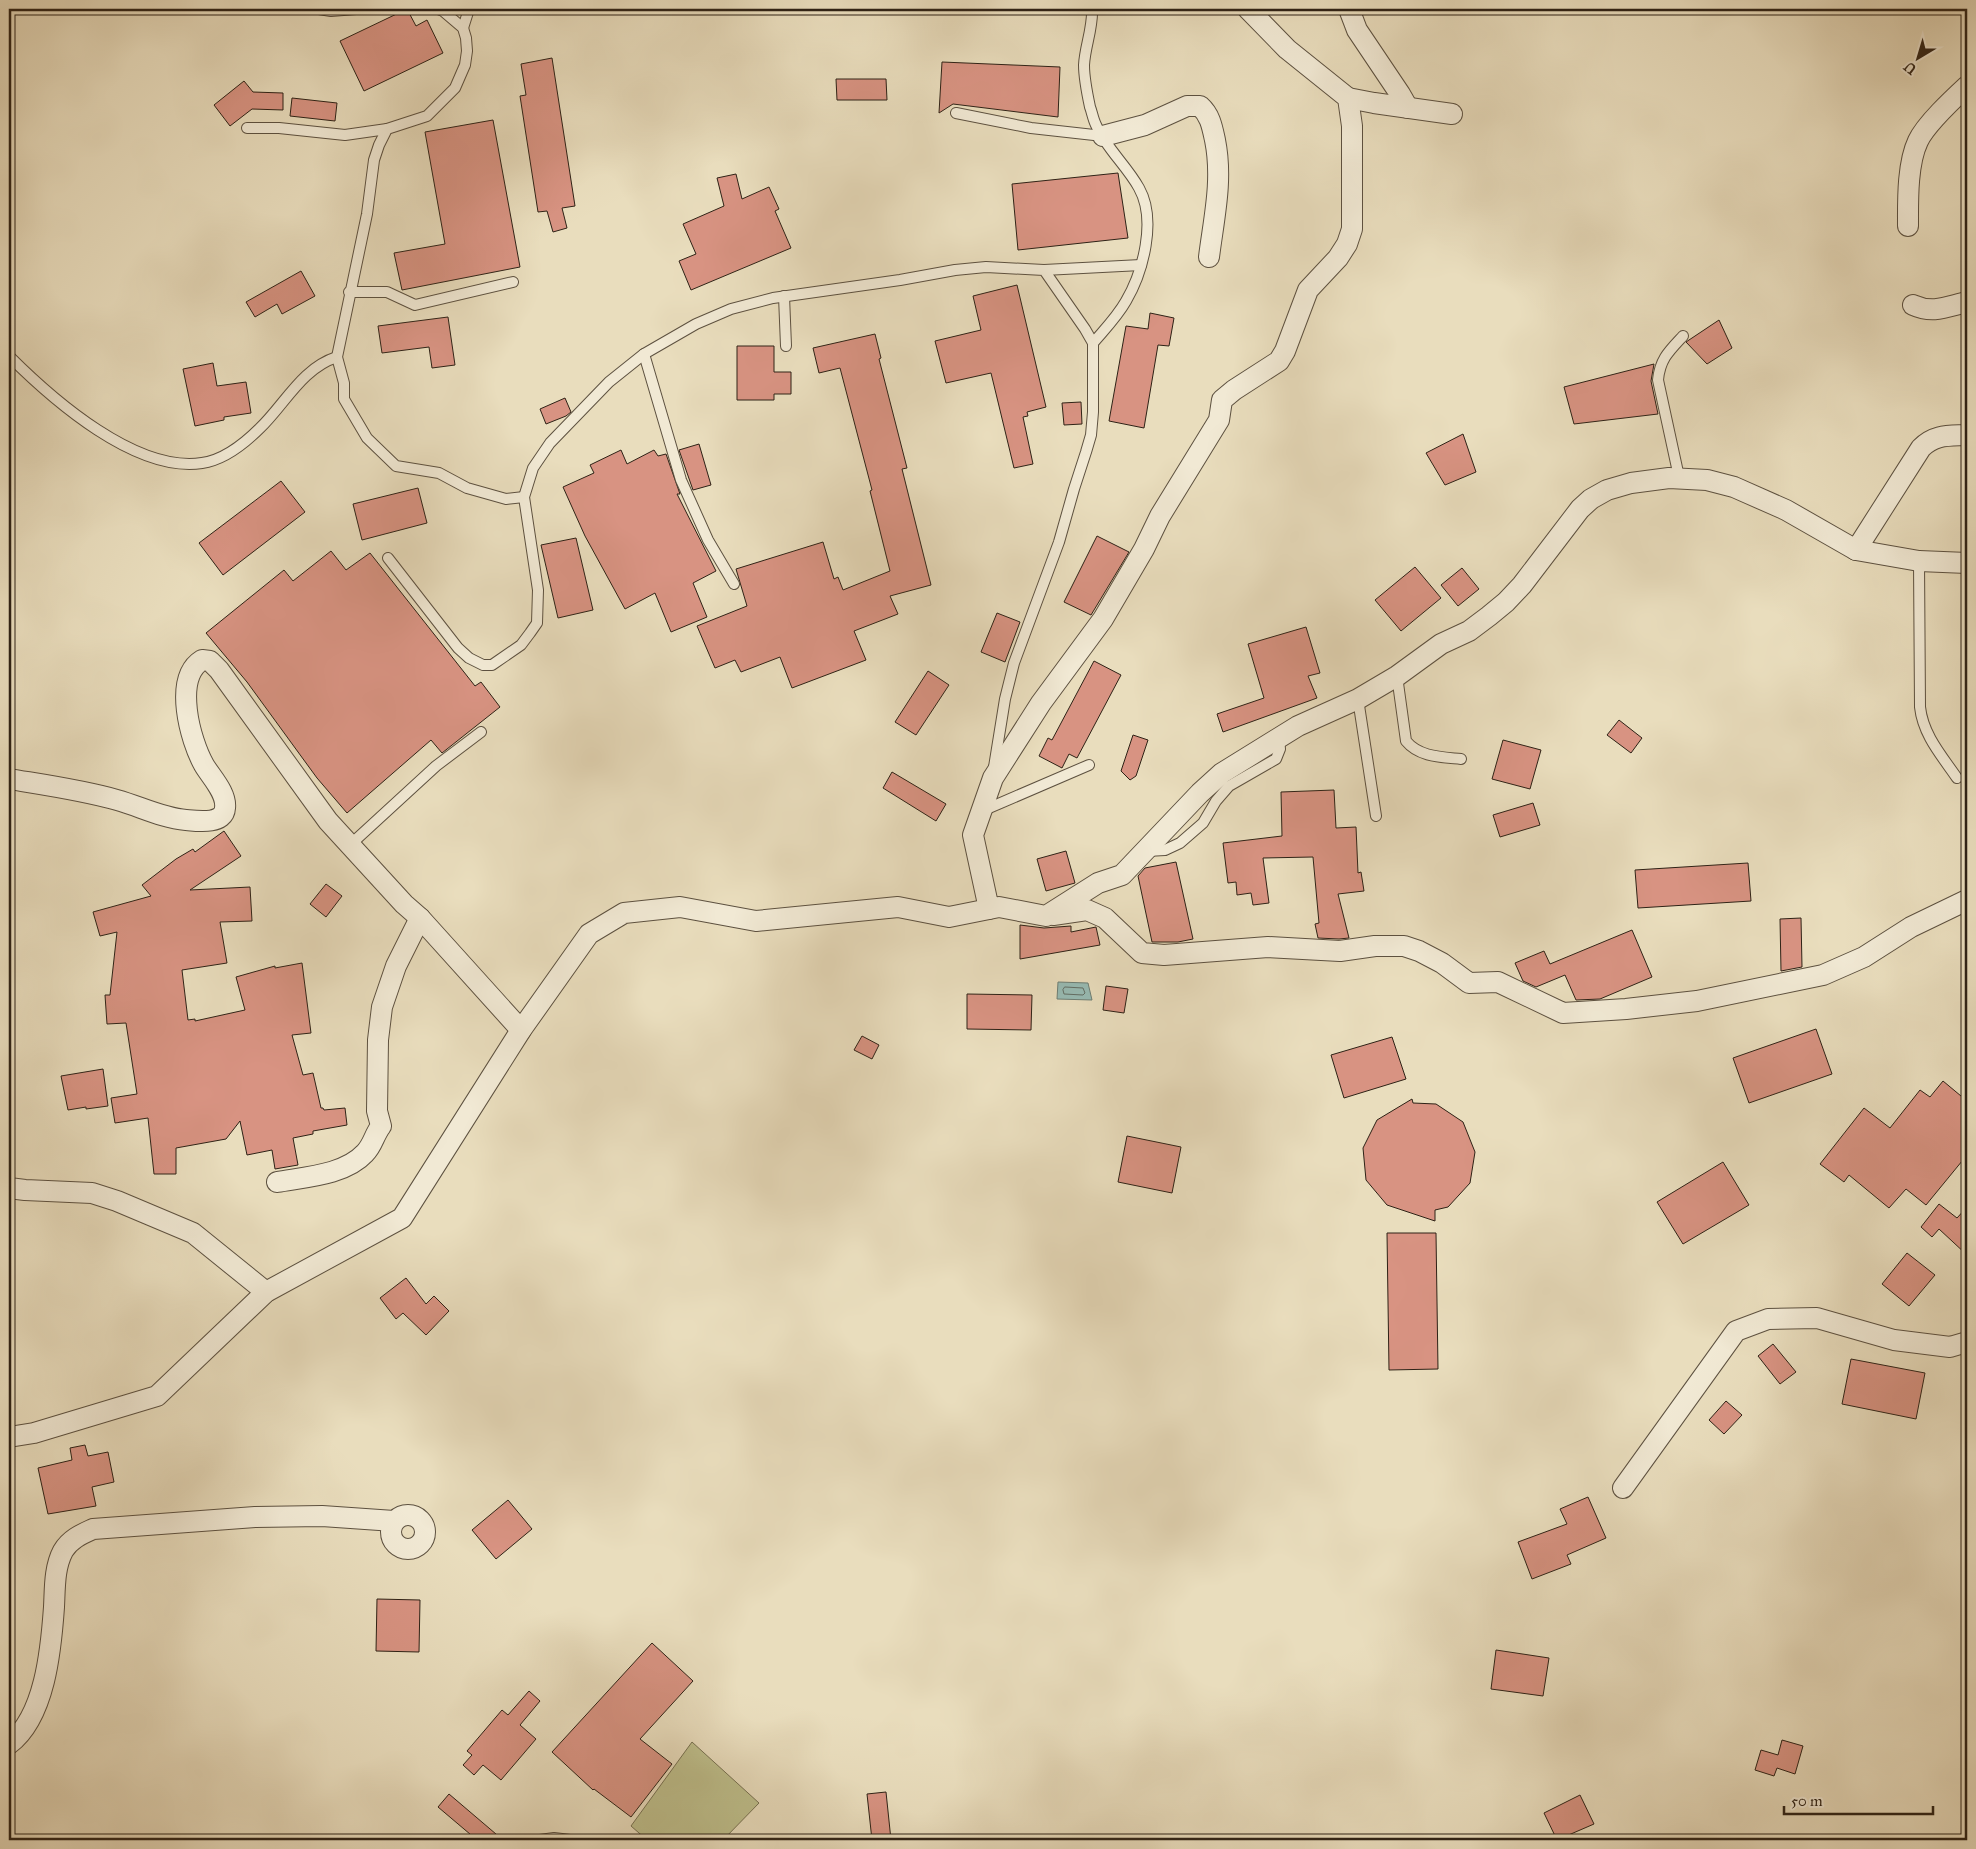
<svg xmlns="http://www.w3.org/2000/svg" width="1976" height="1849" viewBox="0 0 1976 1849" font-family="'IM FELL Great Primer',serif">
<rect width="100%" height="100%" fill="#e9ddbd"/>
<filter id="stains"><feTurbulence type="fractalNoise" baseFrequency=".004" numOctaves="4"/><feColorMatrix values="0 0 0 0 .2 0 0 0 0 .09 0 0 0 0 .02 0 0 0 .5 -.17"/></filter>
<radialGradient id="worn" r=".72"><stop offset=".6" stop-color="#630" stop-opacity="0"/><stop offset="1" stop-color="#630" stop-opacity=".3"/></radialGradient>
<polygon fill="#bebf8c" stroke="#767051" points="692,1742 759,1803 723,1840 647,1840 631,1826"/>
<polygon fill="#97bbb4" stroke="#6d7e75" points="1058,982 1088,983 1092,1000 1057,999"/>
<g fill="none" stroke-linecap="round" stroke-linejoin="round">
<polygon stroke="#626e65" stroke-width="1" points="1065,987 1083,988 1085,993 1083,995 1064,994 1063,990"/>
</g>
<g fill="#d89382" stroke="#2e2216">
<polygon points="407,9 416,26 427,20 443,53 364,91 340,41"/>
<polygon points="552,58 575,206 562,208 567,228 553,232 547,211 538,212 520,96 526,95 521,64"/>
<polygon points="942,62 1060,67 1058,117 953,104 939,113"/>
<polygon points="836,79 886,79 887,100 837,100"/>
<polygon points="244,81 253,92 283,93 283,110 252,109 230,126 214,105"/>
<polygon points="292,98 337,103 335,121 290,116"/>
<polygon points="493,120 520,267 402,290 394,253 445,244 425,132"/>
<polygon points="1118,173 1128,238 1018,250 1012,184"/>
<polygon points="736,174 742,199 769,187 779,209 775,211 791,248 691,290 679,261 696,254 683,224 724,206 717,178"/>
<polygon points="301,271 315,296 282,314 277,304 255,317 246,302"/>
<polygon points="1017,285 1046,407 1027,412 1028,416 1023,417 1033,464 1014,468 991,373 946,383 935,341 981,330 973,296"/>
<polygon points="1150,313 1174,318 1169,346 1158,345 1144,428 1109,421 1126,326 1148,329"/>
<polygon points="448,317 455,365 432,368 429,347 382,353 378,326"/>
<polygon points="1719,320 1732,348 1707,364 1686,342"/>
<polygon points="875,334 881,358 879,359 907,468 902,469 931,585 890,596 898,614 854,631 866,660 792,688 780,657 741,672 735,660 715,668 697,626 747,606 736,569 823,542 834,579 838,577 843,590 890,571 870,491 872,490 840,368 819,373 813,348"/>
<polygon points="737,346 774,346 774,372 791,372 791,394 774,394 774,400 737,400"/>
<polygon points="213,363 217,386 246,382 251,413 224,417 224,420 195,426 183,369"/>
<polygon points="1654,364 1651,381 1658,414 1574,424 1564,387"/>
<polygon points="565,398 571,412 566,416 546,424 540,409"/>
<polygon points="1081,402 1082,424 1064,425 1062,403"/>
<polygon points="1463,434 1476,472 1445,485 1426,453"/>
<polygon points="699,444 711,485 693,490 679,450"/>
<polygon points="621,450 627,464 654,450 658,456 666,454 680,494 677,494 716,571 693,583 707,617 671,632 655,593 625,609 585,536 563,487 594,473 590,465"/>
<polygon points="281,481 305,512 223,575 199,543"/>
<polygon points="418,488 427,523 362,540 353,504"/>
<polygon points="1097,536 1129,552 1091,615 1064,602"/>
<polygon points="576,538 593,610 558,618 541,545"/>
<polygon points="331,551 346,570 370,553 475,686 481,682 500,707 442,753 431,740 347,813 317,778 247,682 206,633 284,570 293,581"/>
<polygon points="1415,567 1441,598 1401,631 1375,600"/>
<polygon points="1462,568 1479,589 1458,606 1441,585"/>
<polygon points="997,613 1020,622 1005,662 981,652"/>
<polygon points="1306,627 1320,673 1308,676 1317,698 1223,732 1217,714 1264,698 1248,644"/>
<polygon points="1094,661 1121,675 1077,758 1069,754 1062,768 1039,756 1048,738 1052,740"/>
<polygon points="928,671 949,685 916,735 895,722"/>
<polygon points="1619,720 1642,738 1631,753 1607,735"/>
<polygon points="1133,735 1148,740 1136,776 1130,780 1121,771"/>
<polygon points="1503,740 1541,750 1530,789 1492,779"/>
<polygon points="892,772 946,804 936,821 883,788"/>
<polygon points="1334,790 1336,828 1356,827 1358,873 1361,872 1364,891 1338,894 1349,938 1339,939 1318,938 1315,924 1319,923 1313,857 1263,858 1269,903 1253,905 1251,893 1237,895 1236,882 1228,883 1223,843 1282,836 1281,792"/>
<polygon points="1533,803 1540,825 1500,837 1493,815"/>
<polygon points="224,831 241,856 190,890 250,887 252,921 220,922 227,963 182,970 188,1020 195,1019 195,1021 245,1010 236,977 275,966 275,968 302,963 311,1033 292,1035 303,1075 313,1073 321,1108 323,1108 324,1110 345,1108 347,1125 313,1131 313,1134 293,1138 298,1165 275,1169 272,1150 247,1155 240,1121 226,1139 176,1148 176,1174 154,1174 148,1118 115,1123 111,1098 137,1094 126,1023 107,1024 105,995 110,995 117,932 100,936 93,912 151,896 142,885 176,859 193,849 195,852"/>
<polygon points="1066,851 1075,883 1046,891 1037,859"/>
<polygon points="1176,862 1193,939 1178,942 1152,942 1138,876 1145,868"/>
<polygon points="1748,863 1751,901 1638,908 1635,870"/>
<polygon points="326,884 342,896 326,917 310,904"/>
<polygon points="1801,918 1802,967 1781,971 1780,919"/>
<polygon points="1020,925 1044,928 1071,926 1071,932 1096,927 1100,945 1020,959"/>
<polygon points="1632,930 1652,977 1600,999 1576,1000 1565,975 1536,987 1523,981 1515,963 1544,951 1550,964"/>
<polygon points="1106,986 1128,989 1124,1013 1103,1010"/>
<polygon points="967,994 1032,995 1031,1030 967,1029"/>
<polygon points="1816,1029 1832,1074 1749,1103 1733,1058"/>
<polygon points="862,1036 879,1045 872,1059 854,1050"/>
<polygon points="1392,1037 1406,1079 1344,1098 1331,1055"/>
<polygon points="103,1069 108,1106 86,1109 86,1107 68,1110 61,1076"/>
<polygon points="1943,1081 1967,1101 1967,1155 1926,1205 1906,1189 1889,1208 1849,1175 1844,1182 1820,1164 1864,1108 1890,1128 1920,1090 1930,1097"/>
<polygon points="1412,1099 1413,1103 1436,1104 1463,1122 1475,1152 1470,1183 1448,1207 1435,1210 1435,1221 1387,1205 1366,1180 1363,1148 1377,1120"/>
<polygon points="1127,1136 1181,1147 1172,1193 1118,1182"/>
<polygon points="1723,1162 1749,1205 1683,1244 1657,1202"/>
<polygon points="1939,1204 1957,1218 1967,1207 1967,1255 1939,1229 1932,1237 1921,1227"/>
<polygon points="1387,1233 1436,1233 1438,1369 1389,1370"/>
<polygon points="1907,1253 1935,1275 1909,1306 1882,1284"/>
<polygon points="406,1278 426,1304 434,1296 449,1311 426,1335 403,1313 396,1319 380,1298"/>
<polygon points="1773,1344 1796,1372 1780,1384 1758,1356"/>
<polygon points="1851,1359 1925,1373 1916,1419 1842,1404"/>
<polygon points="1726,1401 1742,1415 1724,1434 1709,1420"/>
<polygon points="85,1445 88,1456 108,1452 114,1482 92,1487 96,1506 48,1514 38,1468 72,1460 70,1448"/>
<polygon points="1588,1497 1606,1538 1567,1555 1571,1564 1532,1579 1518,1542 1567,1524 1560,1509"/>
<polygon points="508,1500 532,1529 496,1559 472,1530"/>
<polygon points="377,1599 420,1600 419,1652 376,1651"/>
<polygon points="652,1643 693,1681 640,1739 672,1764 631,1817 594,1789 593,1790 552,1752"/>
<polygon points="1496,1650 1549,1658 1543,1696 1491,1689"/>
<polygon points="529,1691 540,1701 520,1725 536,1739 501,1780 483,1765 474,1775 463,1765 472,1755 467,1751 502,1710 508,1715"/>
<polygon points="1782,1740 1803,1746 1795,1774 1777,1768 1774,1776 1755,1770 1761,1750 1778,1755"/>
<polygon points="886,1792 891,1840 872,1840 867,1794"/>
<polygon points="449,1794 503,1840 477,1840 438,1807"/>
<polygon points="1580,1795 1594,1824 1557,1840 1544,1813"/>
</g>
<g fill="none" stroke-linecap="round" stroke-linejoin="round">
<defs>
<g id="service">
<polyline points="319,9 331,11 356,9"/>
<polyline points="438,9 443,11 463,28 466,38 467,51 465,65 455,88 427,116 387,129 379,145 374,160 367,214 337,357 344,383 344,399 367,438 396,466 439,473 467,488 506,499 524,497"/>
<path d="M1092 9C1093 28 1085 46 1084 65 1084 79 1087 93 1090 107 1092 112 1093 119 1096 125 1106 148 1127 166 1139 188 1157 220 1143 272 1126 301 1117 317 1104 330 1093 343"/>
<polyline points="463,28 469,9"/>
<polyline points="956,113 1031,128 1103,136"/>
<polyline points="247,128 279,128 345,135 387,129"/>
<polyline points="1044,270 1141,265"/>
<polyline points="349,292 387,292 415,305 513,282"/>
<polyline points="784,296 786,346"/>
<polyline points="644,354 681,480 708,540 734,584"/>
<path d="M9 356C53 400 136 473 202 463 224 460 245 443 260 428 285 404 302 368 337 357"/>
<path d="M1679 477 1658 380C1660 359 1669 351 1683 336"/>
<polyline points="388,558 458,648 469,658 483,665 492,665 521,645 530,633 537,623 538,590 524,497 533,468 550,443 609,382 644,354 696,324 731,309 773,298 900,280 955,270 986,267 1044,270 1085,329 1093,343 1093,412 1091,435 1086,452 1074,489 1059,542 1014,663 1005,699 994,767"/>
<path d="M1919 561 1920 707C1923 735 1942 756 1957 778"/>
<path d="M1397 676 1406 741C1419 757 1441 757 1461 759"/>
<polyline points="1358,699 1376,816"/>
<polyline points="982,811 1089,765"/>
<polyline points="350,845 436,766 481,732"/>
<polyline points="1147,851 1165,850 1180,843 1203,823 1216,801 1229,786 1276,759 1280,749 1279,739"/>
<polyline points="540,1840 554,1838 570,1840"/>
</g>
<g id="minor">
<polyline points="1248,9 1287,49 1348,98 1352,126 1352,229 1347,244 1338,258 1308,290 1285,351 1279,361 1234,390 1222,400 1219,420 1160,516 1144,549 1103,619 1041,703 993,778 973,835 989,909 999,907 1046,916 1098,883 1122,875 1200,793 1222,773 1298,726 1358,699 1397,676 1441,644 1469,631 1489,616 1506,602 1522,585 1580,509 1591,499 1607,490 1631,483 1669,478 1707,480 1734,487 1786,510 1856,550 1919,561 1967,563"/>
<polyline points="1349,9 1357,30 1400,94 1408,108"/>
<polyline points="1348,98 1374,103 1452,114"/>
<path d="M1103 136 1145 125 1187 106H1200C1210 115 1212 126 1215 140 1223 180 1214 217 1209 257"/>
<path d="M1908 226C1908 202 1907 164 1918 141 1926 124 1953 99 1967 86"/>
<path d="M1913 305C1933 314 1946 307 1967 302"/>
<path d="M1856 550 1921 448C1935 434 1949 436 1967 435"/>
<path d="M9 779C45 785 82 790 117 800 139 806 162 818 186 820 197 821 224 825 225 808 227 793 211 777 204 765 190 740 173 678 202 660L210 661 219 670 328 821 404 904 420 918 521 1030"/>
<polyline points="1053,915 1087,910 1105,918 1142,953 1164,955 1268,947 1340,951 1375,946 1404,946 1419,951 1442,963 1469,983 1498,982 1563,1013 1626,1009 1697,1001 1823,975 1864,957 1911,927 1967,900"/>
<path d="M277 1182C305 1177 345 1175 365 1153 373 1145 374 1135 381 1126L377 1111 378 1040 382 1007 396 966 420 918"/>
<polyline points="9,1188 25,1190 92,1193 117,1201 193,1233 266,1292"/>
<polyline points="9,1437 34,1433 157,1396 266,1292 402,1218 521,1030 589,934 624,913 680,907 756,921 898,907 949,917 989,909"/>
<polyline points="1623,1488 1736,1331 1768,1319 1817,1318 1894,1340 1950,1347 1967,1342"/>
<circle cx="408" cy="1532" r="17"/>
<path d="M9 1744C45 1717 51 1650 54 1607 55 1589 54 1568 63 1551 70 1539 82 1534 93 1529L255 1517 322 1516 394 1521"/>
</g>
</defs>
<use href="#service" stroke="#5d5140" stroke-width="12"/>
<use href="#minor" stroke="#5d5140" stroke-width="22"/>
<use href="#service" stroke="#f1e9d4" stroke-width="10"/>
<use href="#minor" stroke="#f1e9d4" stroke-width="20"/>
</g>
<rect width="1976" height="1849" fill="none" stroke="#e9ddbd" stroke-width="30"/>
<rect x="10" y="10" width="1956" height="1829" fill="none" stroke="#2e2216" stroke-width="2.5"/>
<rect x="15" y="15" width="1946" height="1819" fill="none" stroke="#2e2216"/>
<g transform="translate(1918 58) rotate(218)" stroke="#f1e9d4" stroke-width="4" paint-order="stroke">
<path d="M0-4L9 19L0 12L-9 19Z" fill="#2e2216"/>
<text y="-8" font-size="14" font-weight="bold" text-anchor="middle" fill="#2e2216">U</text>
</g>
<path d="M1784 1806v8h149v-8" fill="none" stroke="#2e2216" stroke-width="2.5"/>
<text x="1791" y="1806" font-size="15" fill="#2e2216" stroke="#f1e9d4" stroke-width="4" paint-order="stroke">50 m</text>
<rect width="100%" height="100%" filter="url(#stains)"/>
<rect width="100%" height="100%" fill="url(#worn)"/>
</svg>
